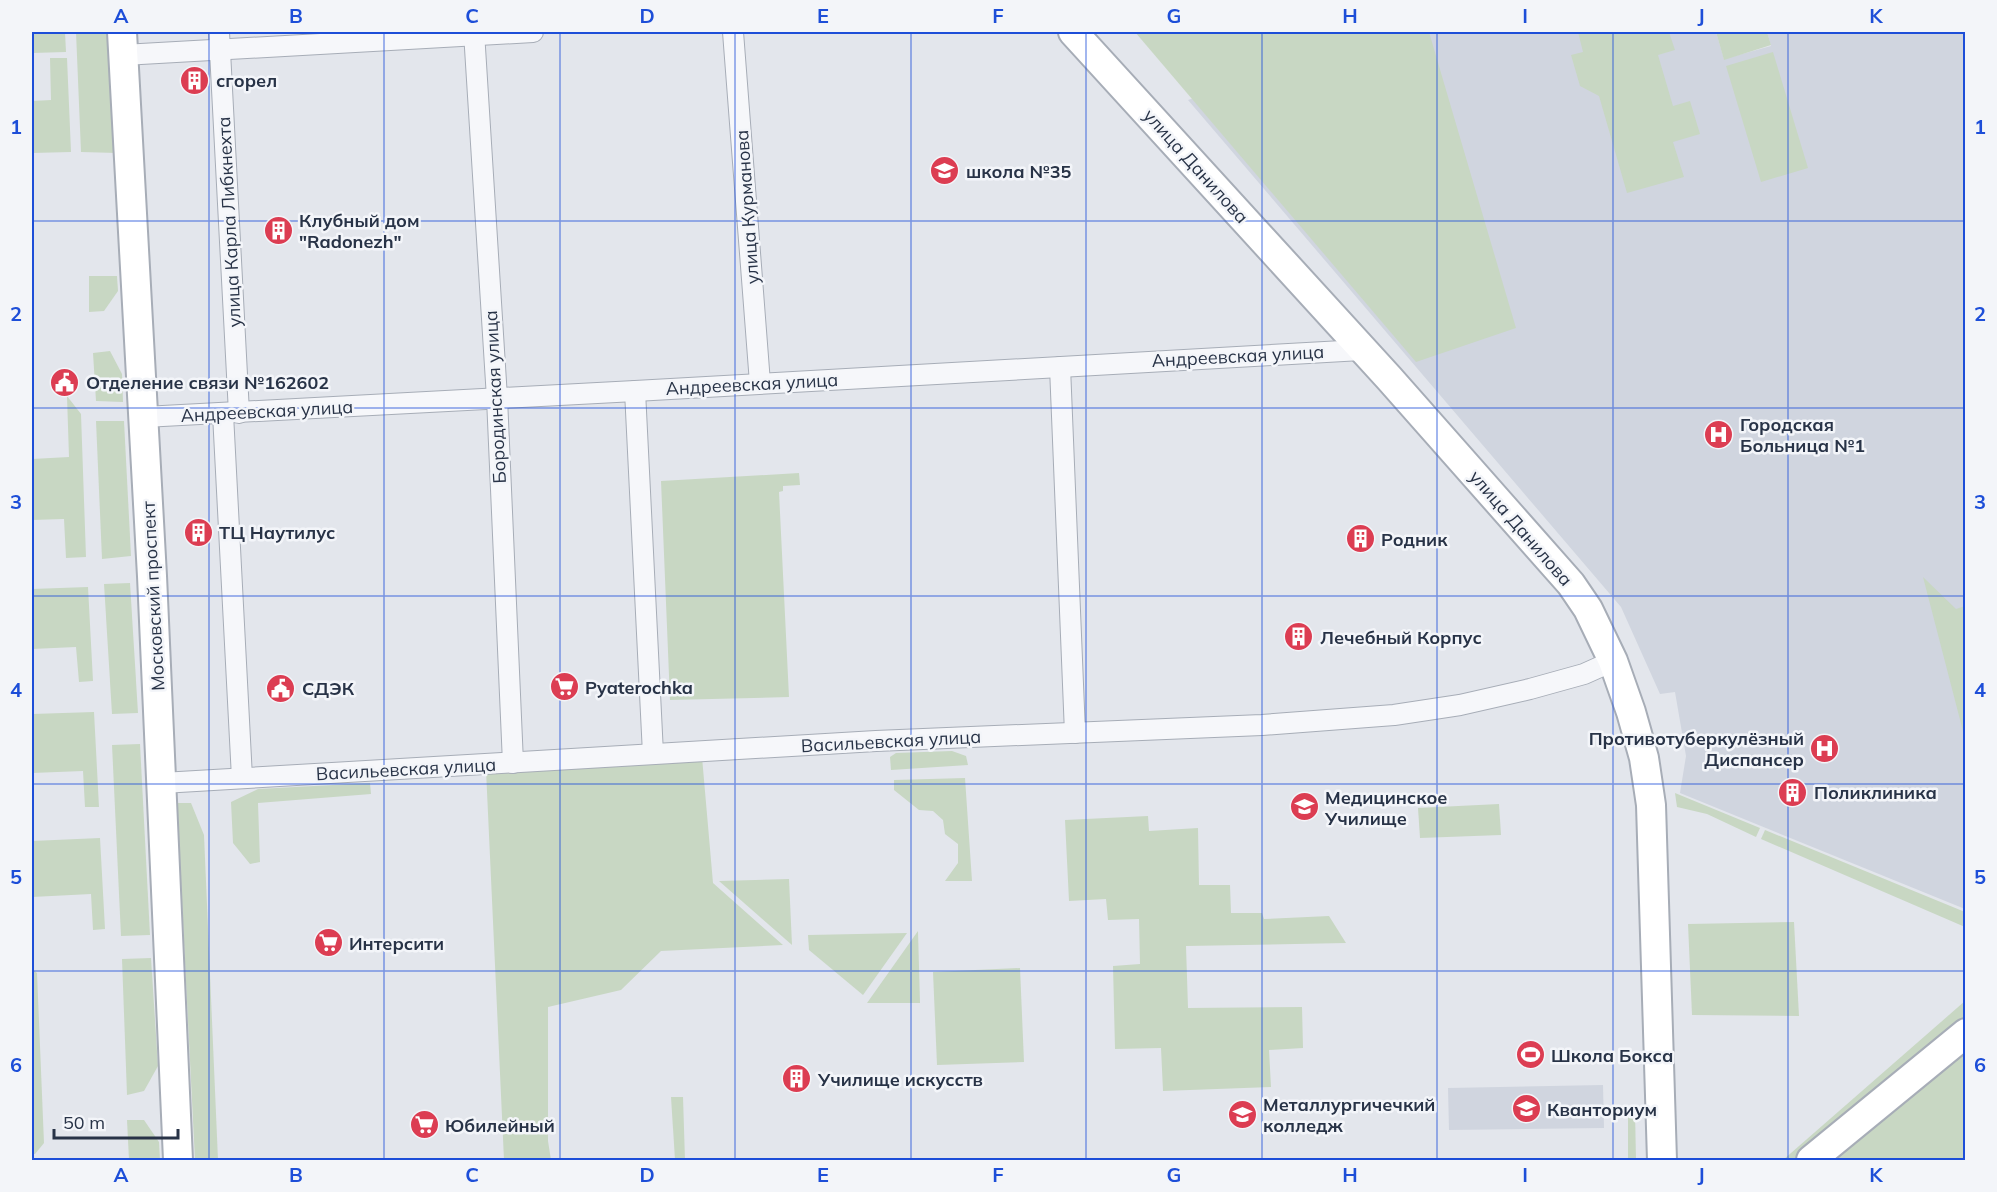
<svg xmlns="http://www.w3.org/2000/svg" width="1997" height="1192" viewBox="0 0 1997 1192" font-family="Mulish,sans-serif">
<rect width="100%" height="100%" fill="#e3e6ec"/>
<g fill="#d0d5df">
<polygon points="1389,32 1716,32 1724,59 1771,46 1767,32 1965,32 1965,909 1680,793 1686,756 1675,692 1660,694 1621,607 1188,100"/>
<polygon points="1603,1085 1604,1128 1449,1130 1448,1088"/>
</g>
<g fill="#c8d7c3">
<polygon points="32,32 65,32 66,52 32,53"/>
<polygon points="76,32 111,32 117,153 81,152"/>
<polygon points="1135,32 1429,32 1516,328 1416,362"/>
<polygon points="1578,32 1669,32 1675,50 1658,55 1673,106 1690,101 1700,134 1673,142 1684,177 1627,193 1599,96 1580,86 1571,55 1583,52"/>
<polygon points="1716,32 1767,32 1771,45 1724,60"/>
<polygon points="1773,52 1808,168 1761,182 1726,66"/>
<polygon points="50,58 67,58 71,152 32,153 32,101 51,100"/>
<polygon points="89,276 117,276 118,291 104,311 89,312"/>
<polygon points="110,351 122,374 123,402 96,401 93,353"/>
<polygon points="67,396 81,414 86,557 66,558 64,519 32,520 32,459 69,457"/>
<polygon points="96,421 124,421 131,556 102,559"/>
<polygon points="799,473 800,485 783,486 783,491 779,492 789,697 670,700 661,481"/>
<polygon points="1923,577 1956,609 1965,606 1965,739"/>
<polygon points="130,583 138,713 112,714 104,584"/>
<polygon points="88,587 93,681 79,682 76,647 32,649 32,589"/>
<polygon points="94,712 99,807 85,807 83,771 32,773 32,714"/>
<polygon points="140,744 150,935 121,936 112,745"/>
<polygon points="952,751 966,756 968,765 891,770 890,757 896,753"/>
<polygon points="702,757 713,883 783,945 661,951 621,990 548,1007 548,1141 551,1160 504,1160 486,770"/>
<polygon points="965,778 972,881 945,881 958,863 958,844 945,834 943,820 933,811 919,810 894,790 894,780"/>
<polygon points="370,783 371,794 258,803 260,862 250,864 233,843 231,802 258,789"/>
<polygon points="1675,793 1760,828 1756,837 1707,814 1677,807"/>
<polygon points="177,803 191,803 204,835 218,1160 195,1160"/>
<polygon points="1499,804 1501,835 1420,838 1418,808"/>
<polygon points="1148,816 1149,831 1198,828 1199,885 1230,885 1231,913 1262,913 1264,919 1329,916 1346,943 1186,946 1188,1008 1302,1007 1303,1048 1269,1050 1271,1087 1163,1091 1161,1048 1115,1049 1113,966 1140,964 1139,919 1108,920 1106,899 1069,901 1065,820"/>
<polygon points="1765,830 1965,912 1965,927 1761,839"/>
<polygon points="100,838 105,929 93,930 91,894 32,897 32,841"/>
<polygon points="789,879 792,945 719,881"/>
<polygon points="1794,922 1799,1016 1692,1015 1688,924"/>
<polygon points="918,931 920,1003 867,1003"/>
<polygon points="907,933 863,995 809,950 808,935"/>
<polygon points="151,958 158,1066 144,1091 127,1095 122,959"/>
<polygon points="1020,968 1024,1062 937,1065 933,972"/>
<polygon points="32,969 37,973 44,1143 35,1154 32,1154"/>
<polygon points="1965,1001 1965,1016 1798,1160 1783,1160"/>
<polygon points="1965,1046 1965,1160 1826,1160"/>
<polygon points="671,1097 683,1097 685,1160 675,1160"/>
<polygon points="1628,1111 1635,1111 1636,1160 1628,1160"/>
<polygon points="127,1120 144,1120 159,1142 160,1160 129,1160"/>
</g>
<g fill="none" stroke-linecap="round" stroke-linejoin="round">
<defs>
<g id="street">
<polyline points="219,32 239,413"/>
<polyline points="474,32 497,398 513,763"/>
<polyline points="733,32 760,383"/>
<polyline points="123,55 533,32"/>
<polyline points="1060,367 1075,733"/>
<polyline points="635,391 653,754"/>
<polyline points="223,414 242,778"/>
<polyline points="144,417 635,391 1361,350"/>
<polyline points="162,783 876,741 1262,725 1394,715 1460,705 1530,689 1584,674 1613,661"/>
</g>
<g id="secondary">
<polyline points="122,32 152,576 178,1160"/>
<polyline points="1073,32 1389,378 1571,584 1588,609 1613,661 1631,712 1644,758 1651,805 1662,1160"/>
<polyline points="1811,1160 1966,1033"/>
</g>
</defs>
<use href="#street" stroke="#a7adb7" stroke-width="22"/>
<use href="#secondary" stroke="#a7adb7" stroke-width="32"/>
<use href="#street" stroke="#f6f7fa" stroke-width="20"/>
<use href="#secondary" stroke="#fff" stroke-width="28"/>
</g>
<path fill="none" stroke="#1d4ed8" stroke-width="1.5" stroke-opacity="0.55" d="M209 32V1160M384 32V1160M560 32V1160M735 32V1160M911 32V1160M1086 32V1160M1262 32V1160M1437 32V1160M1613 32V1160M1788 32V1160M32 221H1966M32 408H1966M32 596H1966M32 784H1966M32 971H1966"/>
<defs>
<symbol id="building-disc" viewBox="-11 -11 22 22"><circle r="9.5" fill="#dc3d52" stroke="#f3f5f9"/><path d="M-4-6H4V6H1V3H-1V6H-4ZM-2.5-4.3h1.7v1.8h-1.7ZM.8-4.3h1.7v1.8H.8ZM-2.5-1h1.7V.8h-1.7ZM.8-1h1.7V.8H.8Z" fill="#fff"/></symbol>
<symbol id="school-disc" viewBox="-11 -11 22 22"><circle r="9.5" fill="#dc3d52" stroke="#f3f5f9"/><path d="M0-5L7-2L0 1L-7-2ZM-4 1L0 2.5L4 1V4Q0 6-4 4Z" fill="#fff"/></symbol>
<symbol id="civic-disc" viewBox="-11 -11 22 22"><circle r="9.5" fill="#dc3d52" stroke="#f3f5f9"/><path d="M-.6-6.5H3V-4.5H.6V-3L4-1V1h2V6H-6V1h2V-1L-.6-3ZM-1.2 2.5V6h2.4V2.5Z" fill="#fff"/></symbol>
<symbol id="hospital-disc" viewBox="-11 -11 22 22"><circle r="9.5" fill="#dc3d52" stroke="#f3f5f9"/><path d="M-5-5h3v3.5h4V-5h3V5h-3V1.5h-4V5h-3Z" fill="#fff"/></symbol>
<symbol id="supermarket-disc" viewBox="-11 -11 22 22"><circle r="9.5" fill="#dc3d52" stroke="#f3f5f9"/><path d="M-6-5.5h2.5l.6 2H6L4.5 2H-2.5L-4.4-4H-6ZM-1.5 3.2a1.3 1.3 0 1 0 .1 0ZM3 3.2a1.3 1.3 0 1 0 .1 0Z" fill="#fff"/></symbol>
<symbol id="university-disc" viewBox="-11 -11 22 22"><circle r="9.5" fill="#dc3d52" stroke="#f3f5f9"/><path d="M0-5L7-2L0 1L-7-2ZM-4 1L0 2.5L4 1V4Q0 6-4 4Z" fill="#fff"/></symbol>
<symbol id="stadium-disc" viewBox="-11 -11 22 22"><circle r="9.5" fill="#dc3d52" stroke="#f3f5f9"/><path d="M0-5a6.5 5 0 1 0 0 10a6.5 5 0 1 0 0-10ZM-3.5-1.8h7v3.6h-7Z" fill="#fff"/></symbol>
</defs>
<g fill-rule="evenodd">
<use href="#building-disc" x="178" y="64" width="33" height="33"/>
<use href="#school-disc" x="928" y="154" width="33" height="33"/>
<use href="#building-disc" x="262" y="214" width="33" height="33"/>
<use href="#civic-disc" x="48" y="366" width="33" height="33"/>
<use href="#hospital-disc" x="1702" y="418" width="33" height="33"/>
<use href="#building-disc" x="182" y="516" width="33" height="33"/>
<use href="#building-disc" x="1344" y="522" width="33" height="33"/>
<use href="#building-disc" x="1282" y="620" width="33" height="33"/>
<use href="#supermarket-disc" x="548" y="670" width="33" height="33"/>
<use href="#civic-disc" x="264" y="672" width="33" height="33"/>
<use href="#hospital-disc" x="1808" y="732" width="33" height="33"/>
<use href="#building-disc" x="1776" y="776" width="33" height="33"/>
<use href="#university-disc" x="1288" y="790" width="33" height="33"/>
<use href="#supermarket-disc" x="312" y="926" width="33" height="33"/>
<use href="#stadium-disc" x="1514" y="1038" width="33" height="33"/>
<use href="#building-disc" x="780" y="1062" width="33" height="33"/>
<use href="#university-disc" x="1510" y="1092" width="33" height="33"/>
<use href="#university-disc" x="1226" y="1098" width="33" height="33"/>
<use href="#supermarket-disc" x="408" y="1108" width="33" height="33"/>
</g>
<g text-anchor="middle" dominant-baseline="central" stroke-width="5" stroke-linejoin="round" paint-order="stroke">
<g font-size="18" font-weight="bold" fill="#283347" stroke="#f3f5f9" text-anchor="start">
<text x="216" y="80">сгорел</text>
<text x="966" y="171">школа №35</text>
<text x="299" y="220">Клубный дом<tspan x="299" dy="21">"Radonezh"</tspan></text>
<text x="86" y="382">Отделение связи №162602</text>
<text x="1740" y="424">Городская<tspan x="1740" dy="21">Больница №1</tspan></text>
<text x="219" y="532">ТЦ Наутилус</text>
<text x="1381" y="539">Родник</text>
<text x="1320" y="637">Лечебный Корпус</text>
<text x="585" y="687">Pyaterochka</text>
<text x="302" y="688">СДЭК</text>
<text x="1804" y="738" text-anchor="end">Противотуберкулёзный<tspan x="1804" dy="21">Диспансер</tspan></text>
<text x="1814" y="792">Поликлиника</text>
<text x="1325" y="797">Медицинское<tspan x="1325" dy="21">Училище</tspan></text>
<text x="349" y="943">Интерсити</text>
<text x="1551" y="1055">Школа Бокса</text>
<text x="818" y="1079">Училище искусств</text>
<text x="1263" y="1104">Металлургичечкий<tspan x="1263" dy="21">колледж</tspan></text>
<text x="1547" y="1109">Кванториум</text>
<text x="445" y="1125">Юбилейный</text>
</g>
<g font-size="18" fill="#283347" stroke="#f3f5f9">
<text transform="translate(1196 166) rotate(48)">улица Данилова</text>
<text transform="translate(747 207) rotate(-94)">улица Курманова</text>
<text transform="translate(229 222) rotate(-93)">улица Карла Либкнехта</text>
<text transform="translate(1238 356) rotate(-3)">Андреевская улица</text>
<text transform="translate(752 384) rotate(-3)">Андреевская улица</text>
<text transform="translate(495 397) rotate(-93)">Бородинская улица</text>
<text transform="translate(267 411) rotate(-3)">Андреевская улица</text>
<text transform="translate(1521 528) rotate(49)">улица Данилова</text>
<text transform="translate(153 596) rotate(-93)">Московский проспект</text>
<text transform="translate(891 741) rotate(-3)">Васильевская улица</text>
<text transform="translate(406 769) rotate(-3)">Васильевская улица</text>
</g>
</g>
<rect width="1997" height="1192" fill="none" stroke="#f3f5f9" stroke-width="66"/>
<path d="M54 1129v9h124v-9" fill="none" stroke="#283347" stroke-width="3"/>
<text x="63" y="1129" font-size="18" fill="#283347" stroke="#f3f5f9" stroke-width="4.5" paint-order="stroke">50 m</text>
<rect x="33" y="33" width="1931" height="1126" fill="none" stroke="#1d4ed8" stroke-width="2"/>
<g font-size="20" text-anchor="middle" font-weight="bold" fill="#1d4ed8">
<text x="121" y="23">A</text>
<text x="296" y="23">B</text>
<text x="472" y="23">C</text>
<text x="647" y="23">D</text>
<text x="823" y="23">E</text>
<text x="998" y="23">F</text>
<text x="1174" y="23">G</text>
<text x="1350" y="23">H</text>
<text x="1525" y="23">I</text>
<text x="1701" y="23">J</text>
<text x="1876" y="23">K</text>
<text x="16" y="134">1</text>
<text x="1980" y="134">1</text>
<text x="16" y="321">2</text>
<text x="1980" y="321">2</text>
<text x="16" y="509">3</text>
<text x="1980" y="509">3</text>
<text x="16" y="697">4</text>
<text x="1980" y="697">4</text>
<text x="16" y="884">5</text>
<text x="1980" y="884">5</text>
<text x="16" y="1072">6</text>
<text x="1980" y="1072">6</text>
<text x="121" y="1182">A</text>
<text x="296" y="1182">B</text>
<text x="472" y="1182">C</text>
<text x="647" y="1182">D</text>
<text x="823" y="1182">E</text>
<text x="998" y="1182">F</text>
<text x="1174" y="1182">G</text>
<text x="1350" y="1182">H</text>
<text x="1525" y="1182">I</text>
<text x="1701" y="1182">J</text>
<text x="1876" y="1182">K</text>
</g>
</svg>
